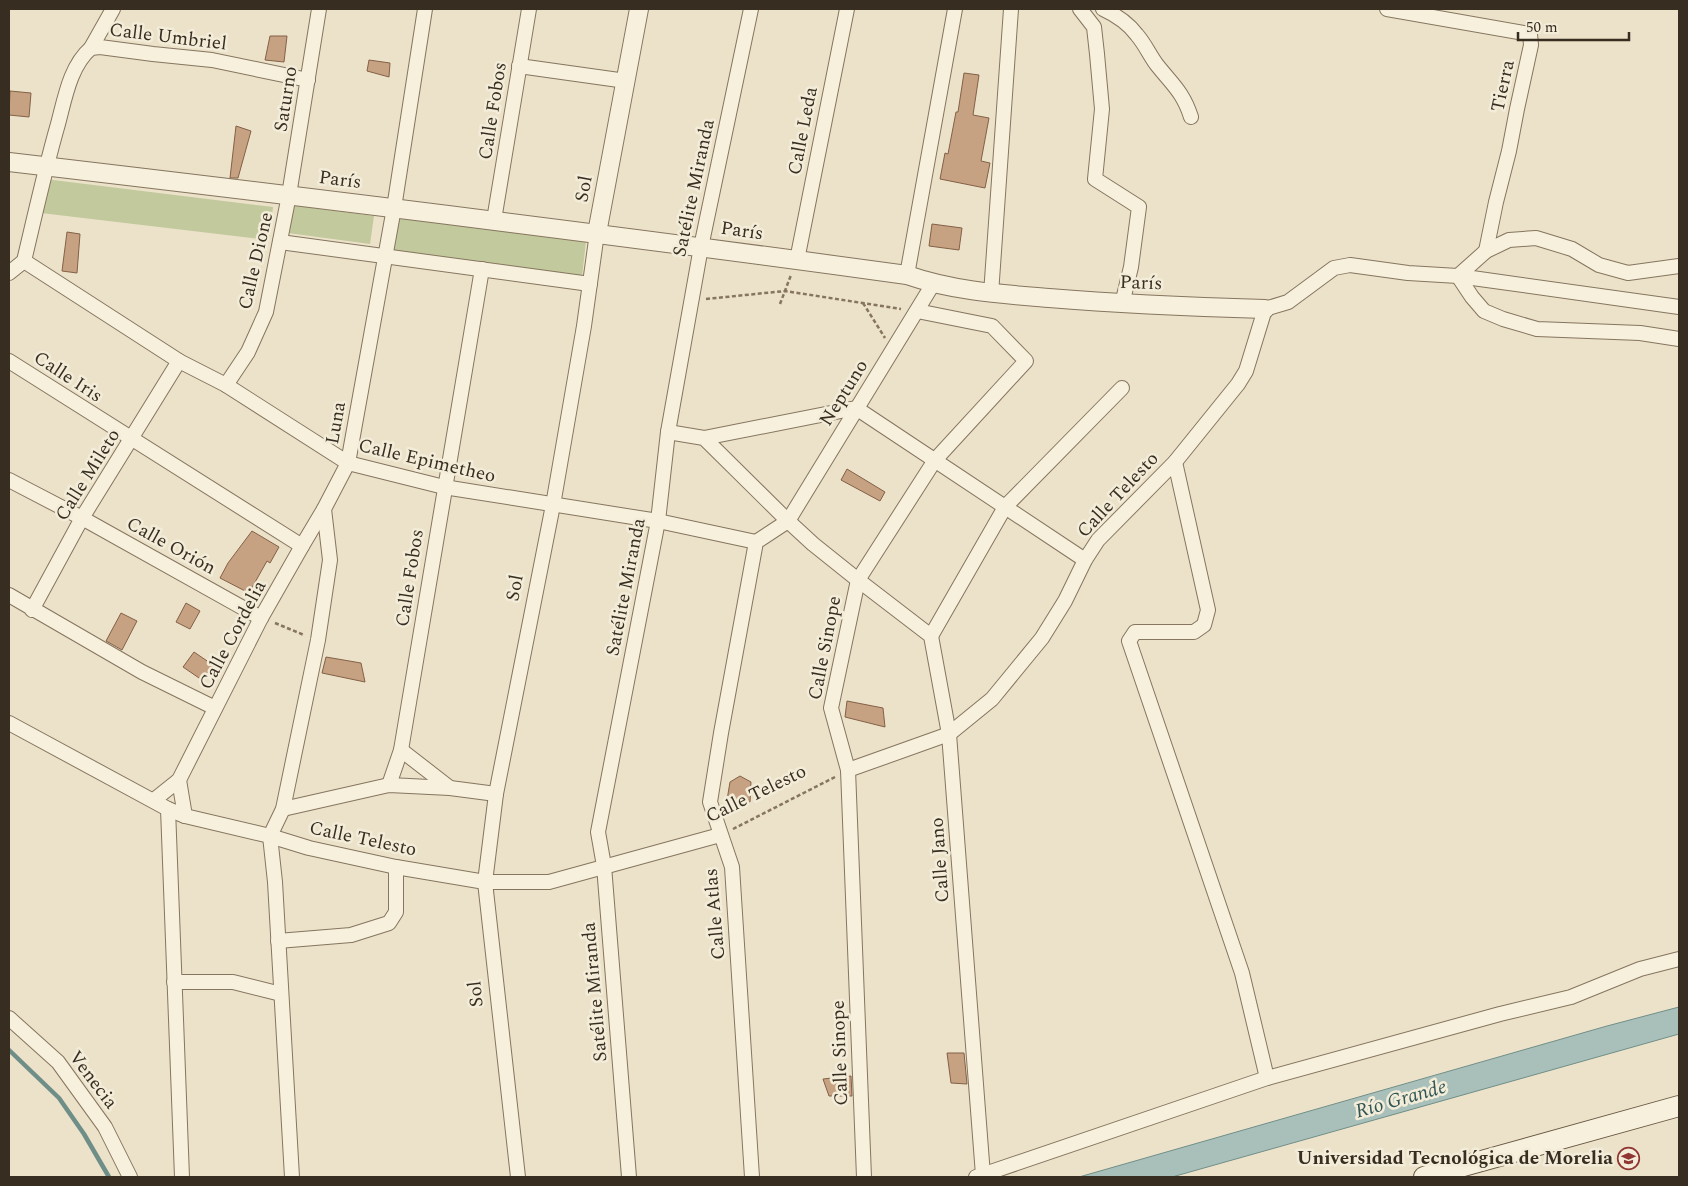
<svg xmlns="http://www.w3.org/2000/svg" width="1688" height="1186" viewBox="0 0 1688 1186" font-family="Spectral,serif">
<rect width="100%" height="100%" fill="#ebe2c9"/>
<g fill="#c2c99d">
<polygon points="45,179 273,207 269,240 41,213"/>
<polygon points="291,205 374,216 370,244 288,233"/>
<polygon points="396,216 586,241 582,277 391,252"/>
</g>
<polygon fill="#a9c0ba" stroke="#708e88" points="1679,1007 1679,1034 1172,1177 1079,1177 1607,1026"/>
<g fill="none" stroke-linecap="round" stroke-linejoin="round">
<polyline stroke="#708e88" stroke-width="4.5" points="9,1050 59,1098 84,1134 109,1177"/>
</g>
<g fill="#c6a182" stroke="#836147">
<polygon points="270,36 287,36 284,62 265,60"/>
<polygon points="369,60 390,63 389,77 367,71"/>
<polygon points="964,73 979,75 973,115 989,118 981,161 990,163 985,188 940,179 945,153 948,154 956,112 958,112"/>
<polygon points="10,91 31,93 29,117 9,115"/>
<polygon points="236,126 251,131 238,178 230,178"/>
<polygon points="932,224 962,228 959,250 929,246"/>
<polygon points="67,232 80,234 77,273 62,271"/>
<polygon points="847,469 885,492 880,501 841,480"/>
<polygon points="252,531 279,547 270,563 267,561 249,593 220,578 228,563"/>
<polygon points="186,603 200,611 190,629 176,622"/>
<polygon points="121,613 137,621 122,650 106,641"/>
<polygon points="194,652 213,665 202,680 183,667"/>
<polygon points="326,657 361,663 365,682 322,673"/>
<polygon points="847,701 883,708 885,727 845,717"/>
<polygon points="740,776 751,782 750,802 727,800 730,782"/>
<polygon points="947,1053 964,1053 967,1084 951,1083"/>
<polygon points="851,1076 852,1096 829,1096 823,1079"/>
</g>
<g fill="none" stroke-linecap="round" stroke-linejoin="round">
<defs>
<g id="minor">
<polyline points="1080,9 1094,27 1097,54 1102,109 1095,179 1139,207 1131,267 1122,304"/>
<path d="M1103 9C1116 15 1129 24 1137 35 1145 44 1150 56 1157 65 1172 84 1183 92 1191 117"/>
<polyline points="1387,9 1530,34 1531,45 1517,109 1509,151 1496,202 1486,251"/>
<polyline points="91,48 113,9"/>
<polyline points="519,66 626,81"/>
<polyline points="494,220 529,9"/>
<polyline points="280,242 590,284"/>
<polyline points="797,260 847,9"/>
<polyline points="24,261 179,361 226,385 348,463 444,487 658,521 756,542"/>
<path d="M24 261C35 215 45 169 58 124 65 98 70 66 91 48L100 47 153 54 212 60 308 80"/>
<polyline points="9,273 24,261"/>
<polyline points="907,275 955,9"/>
<polyline points="1458,276 1472,297 1484,311 1503,319 1537,329 1640,333 1679,339"/>
<polyline points="1458,276 1486,251 1509,240 1536,238 1572,249 1599,265 1628,273 1679,266"/>
<polyline points="991,294 1011,9"/>
<polyline points="9,361 302,546"/>
<polyline points="226,385 248,352 266,312 289,195 319,9"/>
<polyline points="668,432 704,438 788,521 813,544 858,580 931,636 949,734 983,1175"/>
<polyline points="704,438 856,408 1085,560"/>
<polyline points="1175,462 1208,610 1204,625 1194,632 1135,632 1129,641 1242,973 1267,1078"/>
<polyline points="9,480 82,518 261,618"/>
<polyline points="9,595 142,672 215,708"/>
<polyline points="32,610 82,518 179,361"/>
<polyline points="931,636 1005,507 1122,388"/>
<polyline points="9,723 168,809 185,816 270,836 309,848 396,867 485,882 549,882 720,835"/>
<polyline points="401,750 450,788"/>
<polyline points="848,770 949,734 992,699 1042,638 1065,601 1085,560 1098,540 1175,462 1238,384 1246,371 1265,309 1288,302 1334,268 1350,265 1408,273 1458,276 1679,307"/>
<polyline points="179,780 185,816"/>
<polyline points="389,785 401,750 482,269"/>
<polyline points="154,800 179,780 261,618 302,546 324,509"/>
<polyline points="168,809 182,1177"/>
<polyline points="283,809 389,785 450,788 496,794"/>
<polyline points="278,941 351,935 389,923 396,912 396,867"/>
<polyline points="174,982 233,982 281,994"/>
<polyline points="9,1018 58,1062 105,1127 130,1177"/>
<polyline points="292,1177 275,882 270,836 283,809 318,640 330,560 324,509 348,463 394,208 425,9"/>
<polyline points="518,1177 485,882 496,794 553,505 584,326 597,233"/>
<polyline points="629,1177 604,866 598,832 658,521 668,432 701,247 751,9"/>
<polyline points="752,1177 732,867 710,802 721,733 756,542 788,521 933,284"/>
<polyline points="864,1177 848,770 831,708 858,580 935,460 1026,361 992,326 917,311"/>
<polyline points="976,1177 1267,1078 1500,1014 1571,997 1640,969 1679,959"/>
</g>
<g id="tertiary">
<path d="M9 162C308 197 608 234 907 275 953 291 1000 294 1049 298 1121 304 1193 307 1265 309"/>
<polyline points="597,233 639,9"/>
</g>
<polyline id="secondary" points="1424,1177 1679,1106"/>
</defs>
<use href="#minor" stroke="#86755f" stroke-width="16"/>
<use href="#tertiary" stroke="#86755f" stroke-width="20"/>
<use href="#secondary" stroke="#685742" stroke-width="22"/>
<g stroke="#86755f" stroke-width="2.5" stroke-dasharray="4 2.5" stroke-linecap="butt">
<polyline points="706,299 785,291 901,309"/>
<polyline points="863,303 885,338"/>
<polyline points="780,304 791,275"/>
<polyline points="275,623 304,635"/>
<polyline points="733,829 835,777"/>
</g>
<use href="#minor" stroke="#f6f0dc" stroke-width="14"/>
<use href="#tertiary" stroke="#f6f0dc" stroke-width="18"/>
<use href="#secondary" stroke="#f6f0dc" stroke-width="20"/>
</g>
<defs>
<symbol id="university-ring" viewBox="-11 -11 22 22"><circle r="9.5" fill="#f3ecd8" stroke="#903734" stroke-width="1.5"/><path d="M0-5L7-2L0 1L-7-2ZM-4 1L0 2.5L4 1V4Q0 6-4 4Z" fill="#903734"/></symbol>
</defs>
<g fill-rule="evenodd">
<use href="#university-ring" x="1616" y="1146" width="25" height="25"/>
</g>
<g text-anchor="middle" dominant-baseline="central" stroke-width="5" stroke-linejoin="round" paint-order="stroke">
<g font-size="19" fill="#382d21" stroke="#f3ecd8">
<text transform="translate(168 37) rotate(7)">Calle Umbriel</text>
<text transform="translate(1503 86) rotate(-78)">Tierra</text>
<text transform="translate(286 99) rotate(-81)">Saturno</text>
<text transform="translate(493 111) rotate(-81)">Calle Fobos</text>
<text transform="translate(803 131) rotate(-79)">Calle Leda</text>
<text transform="translate(340 180) rotate(7)">París</text>
<text transform="translate(694 188) rotate(-78)">Satélite Miranda</text>
<text transform="translate(584 189) rotate(-79)">Sol</text>
<text transform="translate(742 231) rotate(8)">París</text>
<text transform="translate(256 261) rotate(-77)">Calle Dione</text>
<text transform="translate(1141 283) rotate(2)">París</text>
<text transform="translate(68 377) rotate(33)">Calle Iris</text>
<text transform="translate(844 393) rotate(-58)">Neptuno</text>
<text transform="translate(336 423) rotate(-80)">Luna</text>
<text transform="translate(427 461) rotate(13)">Calle Epimetheo</text>
<text transform="translate(88 475) rotate(-58)">Calle Mileto</text>
<text transform="translate(1118 495) rotate(-47)">Calle Telesto</text>
<text transform="translate(171 546) rotate(29)">Calle Orión</text>
<text transform="translate(410 578) rotate(-81)">Calle Fobos</text>
<text transform="translate(626 587) rotate(-79)">Satélite Miranda</text>
<text transform="translate(515 588) rotate(-79)">Sol</text>
<text transform="translate(233 635) rotate(-62)">Calle Cordelia</text>
<text transform="translate(825 648) rotate(-79)">Calle Sinope</text>
<text transform="translate(756 794) rotate(-26)">Calle Telesto</text>
<text transform="translate(363 839) rotate(12)">Calle Telesto</text>
<text transform="translate(940 860) rotate(-94)">Calle Jano</text>
<text transform="translate(715 914) rotate(-95)">Calle Atlas</text>
<text transform="translate(595 992) rotate(-95)">Satélite Miranda</text>
<text transform="translate(476 994) rotate(-96)">Sol</text>
<text transform="translate(840 1053) rotate(-92)">Calle Sinope</text>
<text transform="translate(93 1080) rotate(53)">Venecia</text>
</g>
<g font-size="19" font-weight="bold" fill="#382d21" stroke="#f3ecd8" text-anchor="end">
<text x="1613" y="1158">Universidad Tecnológica de Morelia</text>
</g>
<g font-size="20" font-style="italic" fill="#325655" stroke="#f3ecd8">
<text transform="translate(1401 1099) rotate(-16)">Río Grande</text>
</g>
</g>
<rect width="1688" height="1186" fill="none" stroke="#382d21" stroke-width="20"/>
<path d="M1518 32v8h111v-8" fill="none" stroke="#382d21" stroke-width="2.5"/>
<text x="1526" y="32" font-size="15" fill="#382d21" stroke="#f3ecd8" stroke-width="4" paint-order="stroke">50 m</text>
</svg>
